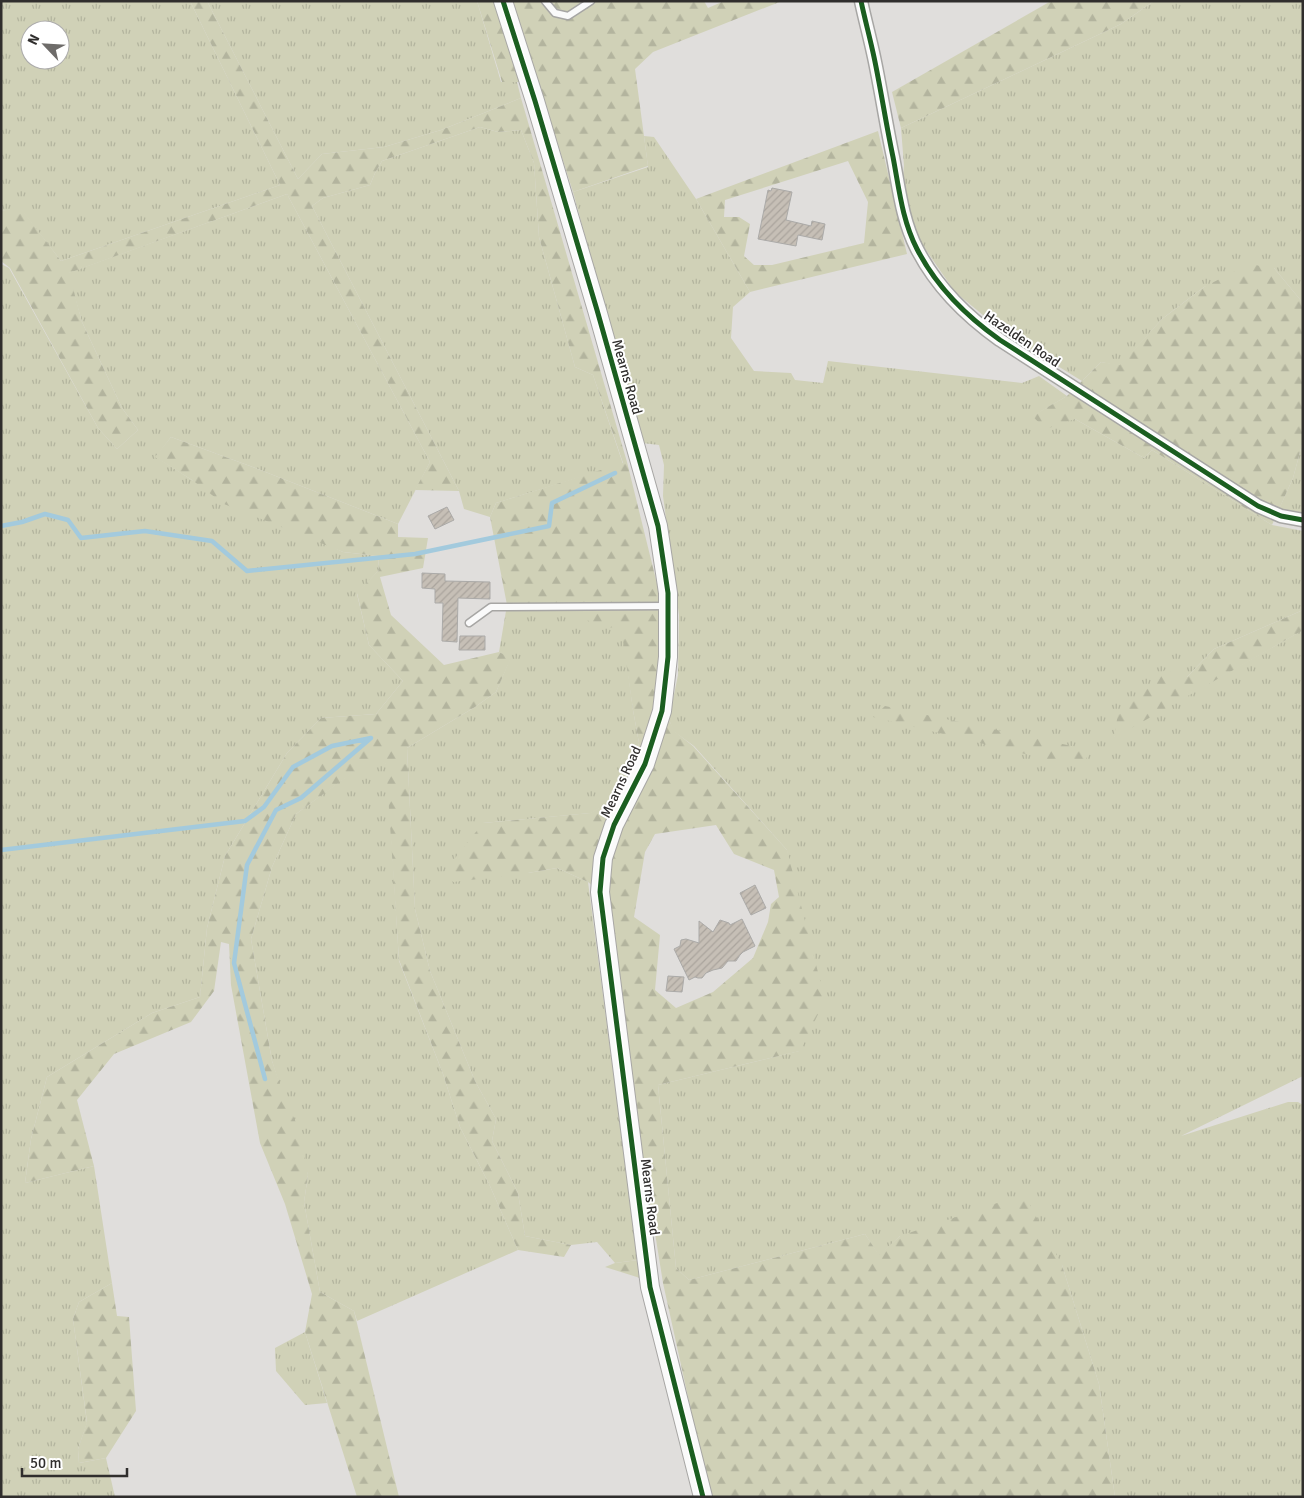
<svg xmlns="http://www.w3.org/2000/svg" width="1304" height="1498" viewBox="0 0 1304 1498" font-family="Signika,sans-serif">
<defs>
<pattern id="grass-tufts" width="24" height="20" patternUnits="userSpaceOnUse" patternTransform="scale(1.25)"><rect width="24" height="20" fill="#d0d1b7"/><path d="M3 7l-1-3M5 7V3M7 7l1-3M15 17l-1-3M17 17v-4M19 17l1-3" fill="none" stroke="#b3b49e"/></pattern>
<pattern id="forest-firs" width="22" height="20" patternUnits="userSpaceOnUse" patternTransform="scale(1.25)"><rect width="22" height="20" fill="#d0d1b7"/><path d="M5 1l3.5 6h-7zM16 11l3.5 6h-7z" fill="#b3b49e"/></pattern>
<pattern id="building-hatch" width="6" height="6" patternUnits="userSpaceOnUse" patternTransform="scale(1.25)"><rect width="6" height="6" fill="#c6bfb6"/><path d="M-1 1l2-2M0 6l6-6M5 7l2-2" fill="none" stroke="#aaa49d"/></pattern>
</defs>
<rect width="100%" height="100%" fill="#e0dedc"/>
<g fill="url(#grass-tufts)" fill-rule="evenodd">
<path d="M1 1H190L280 185 61 261 20 208 1 211ZM30 30H60V60H30Z"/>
<polygon points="207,1 477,1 501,82 517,82 521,98 441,130 384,147 322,154 298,179"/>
<polygon points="1154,1 1303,1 1303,303 1274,268 1204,287 1162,319 1120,366 1101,362 1082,381 1006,334 955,292 919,240 902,186 904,166 901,128 1121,24"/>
<polygon points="480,127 498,132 521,130 534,163 539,237 575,367 593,375 623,464 496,503 490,517 464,509 459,491 312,206 323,198 370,185 375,173 382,161"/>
<polygon points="644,136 654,137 696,199 750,292 733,307 731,338 754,371 791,373 795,380 823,383 828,361 1022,383 1039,376 1067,396 1033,416 1075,419 1144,458 1152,450 1272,525 1303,531 1303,610 1214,649 1187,677 1114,737 1303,630 1303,1076 1181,1136 1288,1102 1298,1102 1303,1105 1303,1497 1115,1497 1099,1384 1062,1265 900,1236 879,1256 865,1234 689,1280 676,1268 658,1085 799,1051 787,850 694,746 673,731 669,719 678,675 679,615 663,496 664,465 659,445 642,443 573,192 648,167"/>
<polygon points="287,194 430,462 398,524 250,466 171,437 156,457 192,480 343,552 378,556 379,570 357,594 369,645 403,681 376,714 321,718 287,753 225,856 207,928 200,997 152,1013 47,1077 31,1139 25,1183 94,1166 112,1283 79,1302 73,1319 87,1423 78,1449 79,1463 106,1458 115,1497 1,1497 1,264 9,268 98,428 117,449 138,430 122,408 82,322 68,273"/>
<polygon points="1303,441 1303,516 1279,509 1293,478"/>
<polygon points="507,605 565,606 622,626 633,710 639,743 627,793 591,813 483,823 528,873 557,868 588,882 638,1260 615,1263 597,1242 571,1245 525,1236 518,1193 492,1141 496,1119 475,1081 430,971 415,909 407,748 475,707 496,692 510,659 499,652"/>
<polygon points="373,757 387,764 399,961 443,1074 460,1127 490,1186 518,1250 357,1321 354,1311 320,1292 304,1202 308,1175 272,1061 251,939 272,867 296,814"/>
<polygon points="305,1332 327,1403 305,1405 276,1371 275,1348"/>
</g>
<g fill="url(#forest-firs)" fill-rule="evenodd">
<path d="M190 1H207L298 179 322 154 384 147 441 130 521 98 627 462 659 592 658 695 674 731 693 746 787 850 825 1000 800 1051 658 1085 676 1268 689 1280 865 1234 879 1255 900 1236 1024 1194 1062 1265 1099 1384 1115 1497H710L663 1283 630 1077 608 899 588 882 557 868 528 873 453 882 444 872 483 823 590 813 627 793 639 743 633 710 621 627 600 628 565 606 507 605 490 517 496 503 623 463 593 375 575 367 539 237 534 163 521 130 498 132 480 127 382 161 375 173 370 185 323 198 312 206 459 491 415 490 430 462 287 194 69 273 82 322 122 408 138 430 117 449 98 428 10 268 1 261V211L20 207 61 261 280 185ZM716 825 734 854 774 870 779 897 771 904 768 922 753 958 713 992 676 1008 655 990 660 935 634 917 645 852 655 834Z"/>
<polygon points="477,1 704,1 708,8 724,1 782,1 653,52 635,69 648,166 573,192 538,82 502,82"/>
<polygon points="1051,1 1154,1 1121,24 901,128 892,92"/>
<path d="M878 131 907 254 750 292 696 199ZM848 161 868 202 864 243 772 265H754L744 256 750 224 739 217H724L725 200Z"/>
<polygon points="1249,264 1274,268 1303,303 1303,441 1293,478 1272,525 1152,450 1144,458 1075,419 1046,429 1032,416 1067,396 1101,362 1120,365 1162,319 1204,287"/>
<polygon points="171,437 250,466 398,524 398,537 428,538 423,568 380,577 391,615 444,665 499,652 511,658 496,692 475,707 407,748 415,909 430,971 475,1081 496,1119 492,1141 518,1193 525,1236 571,1245 564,1257 518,1250 490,1186 460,1127 443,1074 399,960 386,764 373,758 296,814 272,867 251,939 272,1061 282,1090 300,1132 308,1175 304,1202 320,1292 354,1311 399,1497 357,1497 305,1332 312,1294 285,1204 260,1143 231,985 229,944 221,942 214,991 191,1022 114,1054 77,1100 94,1166 25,1183 31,1139 47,1077 152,1013 200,997 207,928 225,856 287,753 321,718 376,714 403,681 369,645 357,593 379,570 378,556 343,552 224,504 192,480 155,457"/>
<polygon points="1303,610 1303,630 1300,632 1114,738 1118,713 1165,670 1187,677 1214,649"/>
<polygon points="885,706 1081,748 1088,754 1083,768 873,717"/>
<polygon points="638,1260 640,1278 605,1267 615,1263"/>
<polygon points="112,1283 117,1316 129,1317 136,1411 106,1458 79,1463 78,1449 87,1422 73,1319 79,1302"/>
</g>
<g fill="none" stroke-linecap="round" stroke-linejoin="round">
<g stroke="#a3cadd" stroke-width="4.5">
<polyline points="1,526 22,522 45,514 68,520 81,538 145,531 212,541 247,571 415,554 549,526 552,503 615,473"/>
<polyline points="1,850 245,821 264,807 293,767 332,746 371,738 301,798 276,810 247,865 234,963 265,1079"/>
</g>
</g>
<g fill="url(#building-hatch)" stroke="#abaaa8">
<polygon points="772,188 792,192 786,220 811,226 812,221 825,224 822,240 798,235 796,246 758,239 768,190 771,191"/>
<polygon points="447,507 454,520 435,529 428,516"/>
<polygon points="422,573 445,574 445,581 490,582 490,599 458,598 457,642 442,641 443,603 435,603 435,589 422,588"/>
<polygon points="460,636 485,636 485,650 459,650"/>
<polygon points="755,885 766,908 751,915 740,893"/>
<polygon points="742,919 755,946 743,952 740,955 736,961 728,961 722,968 713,970 706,973 702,978 698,978 695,977 689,980 674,949 680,946 681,940 686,939 699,943 699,921 713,932 720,920 729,923 730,925"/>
<polygon points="668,976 684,977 682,992 666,991"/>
</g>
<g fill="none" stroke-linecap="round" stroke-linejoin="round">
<defs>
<g id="lane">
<polyline points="545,1 555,13 568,16 591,1"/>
<polyline points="469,623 491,607 667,606"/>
</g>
<path id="street" d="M861 1C865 20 870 38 874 57 881 90 886 124 893 157 899 188 902 220 917 249 936 286 966 316 1000 340L1258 506 1281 516 1303 520"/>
<polyline id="secondary" points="503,1 535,101 597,310 658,526 668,593 668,657 662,711 645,764 614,825 603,858 600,892 650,1287 703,1497"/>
</defs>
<use href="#lane" stroke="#a7a6a4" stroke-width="9"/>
<use href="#street" stroke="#a7a6a4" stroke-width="15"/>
<use href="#secondary" stroke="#a7a6a4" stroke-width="20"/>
<use href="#lane" stroke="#fafafa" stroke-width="6"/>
<use href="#street" stroke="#fafafa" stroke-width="12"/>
<use href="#secondary" stroke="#fafafa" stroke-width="18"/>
<defs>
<g id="cycleway">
<polyline points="503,1 535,101 597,310 658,526 668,593 668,657 662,711 645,764 614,825 603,858 600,892 650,1287 703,1497"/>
<path d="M861 1C865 20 870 38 874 57 881 90 886 124 893 157 899 188 902 220 917 249 936 286 966 316 1000 340L1258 506 1281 516 1303 520"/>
</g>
</defs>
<use href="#cycleway" stroke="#fff" stroke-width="8"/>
<use href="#cycleway" stroke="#1b5e20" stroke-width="5"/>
</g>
<g text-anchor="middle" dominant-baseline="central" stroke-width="4" stroke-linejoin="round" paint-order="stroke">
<g font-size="14" fill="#302e2d" stroke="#fff">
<text transform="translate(1022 339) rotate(34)">Hazelden Road</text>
<text transform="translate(627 377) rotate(74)">Mearns Road</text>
<text transform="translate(621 782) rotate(-65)">Mearns Road</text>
<text transform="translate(650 1197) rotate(83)">Mearns Road</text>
</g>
</g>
<rect width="1304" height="1498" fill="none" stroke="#302e2d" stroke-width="5"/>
<g transform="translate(45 45) rotate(295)"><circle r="24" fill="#ffffff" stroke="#acabab"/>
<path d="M0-4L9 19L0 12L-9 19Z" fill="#6e6c6a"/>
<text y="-8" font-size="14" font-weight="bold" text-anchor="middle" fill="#302e2d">N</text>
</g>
<path d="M22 1468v8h105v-8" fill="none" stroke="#302e2d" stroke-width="2.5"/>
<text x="30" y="1468" font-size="15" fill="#302e2d" stroke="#ffffff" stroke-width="4" paint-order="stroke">50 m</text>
</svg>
